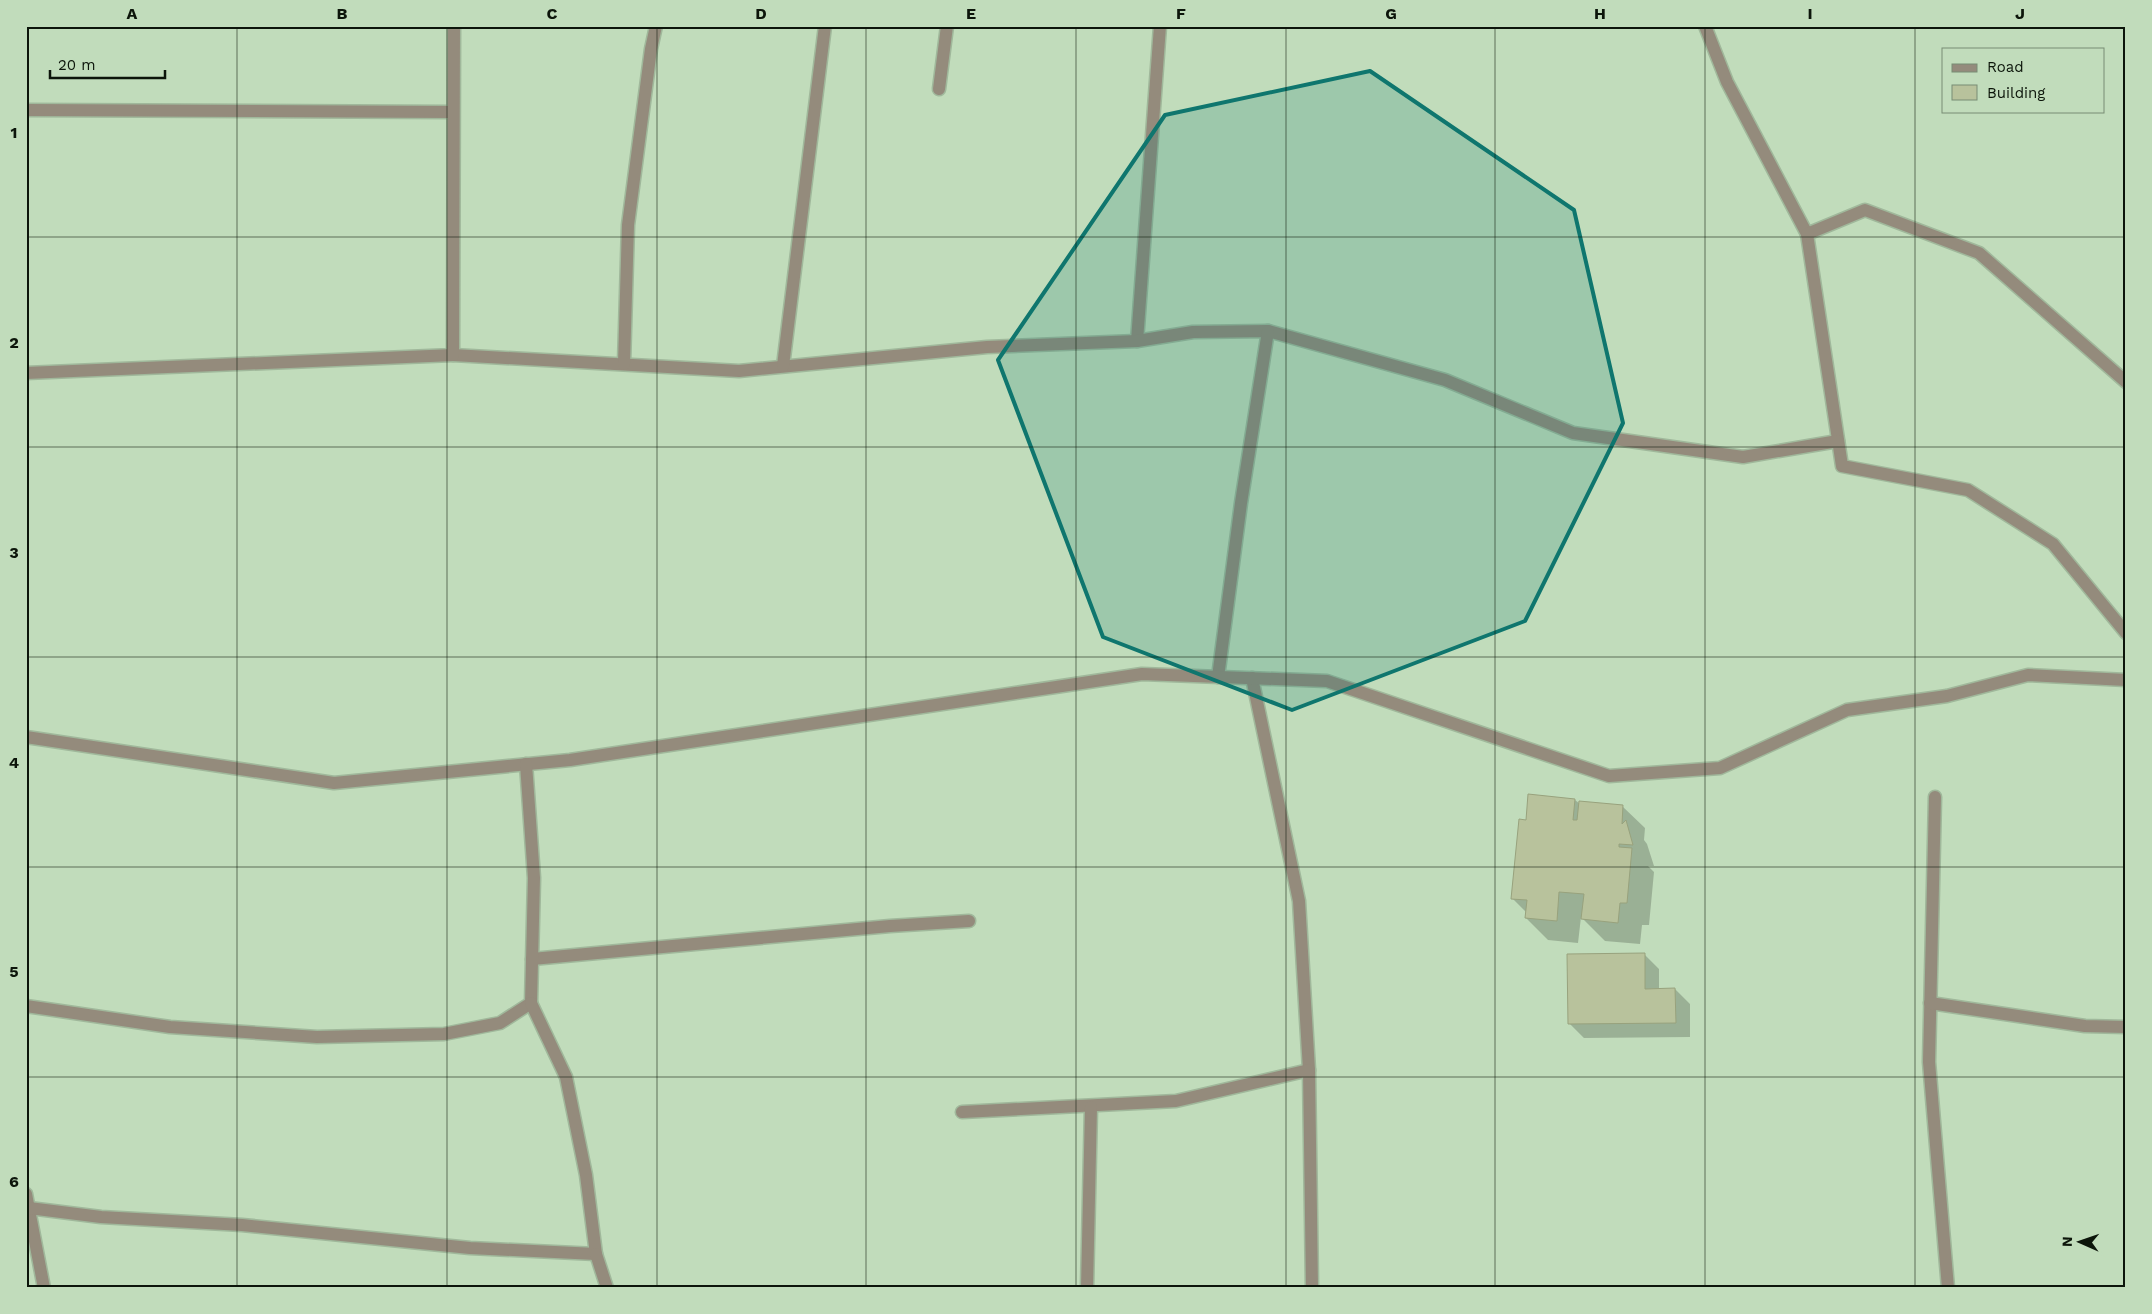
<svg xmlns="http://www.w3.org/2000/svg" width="2152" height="1314" viewBox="0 0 2152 1314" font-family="'Work Sans',sans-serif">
<rect width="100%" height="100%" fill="#c1dcbb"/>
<g fill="#0003">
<polygon points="1575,800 1580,804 1622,806 1645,828 1644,840 1647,844 1654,866 1648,866 1654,872 1649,925 1642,925 1640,944 1605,941 1581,917 1578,943 1548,940 1526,918 1527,913 1513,899 1527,821"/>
<polygon points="1644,954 1659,969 1659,990 1675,989 1690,1004 1690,1037 1584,1038 1569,1023"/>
</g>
<g fill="#b8c29c" stroke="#98a27d">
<polygon points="1528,794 1575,799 1573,820 1577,820 1579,801 1623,805 1622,824 1626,820 1633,845 1619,844 1619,847 1632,848 1627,903 1620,903 1618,923 1581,919 1584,894 1559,892 1557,921 1525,918 1527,900 1511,899 1519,819 1526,820"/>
<polygon points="1645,953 1645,989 1675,988 1676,1023 1568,1024 1567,954"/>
</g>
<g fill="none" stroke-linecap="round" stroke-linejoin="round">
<defs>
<g id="street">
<polyline points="1705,26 1727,82 1807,234 1842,466 1968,490 2053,544 2126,633"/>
<polyline points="939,89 947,26"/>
<polyline points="26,110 453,112"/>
<polyline points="1807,234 1865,210 1979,253 2126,382"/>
<polyline points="1137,341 1160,26"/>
<polyline points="453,355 739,371 987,347 1137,341 1193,332 1268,331 1445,380 1573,433 1743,457 1838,441"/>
<polyline points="624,364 628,225 651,49 656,26"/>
<polyline points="783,366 825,26"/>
<polyline points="26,373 453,355 454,26"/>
<polyline points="1218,677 1241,503 1268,331"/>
<polyline points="1252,678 1299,901 1309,1070 1312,1288"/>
<polyline points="26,737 334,783 570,760 1142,674 1327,681 1609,776 1720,768 1847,710 1947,696 2028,675 2126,680"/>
<polyline points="1935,797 1929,1062 1948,1288"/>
<polyline points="532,959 890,926 969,921"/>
<polyline points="1930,1003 2085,1026 2126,1027"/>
<polyline points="26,1006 170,1027 317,1037 444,1034 500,1023 531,1003 534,878 526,764"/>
<polyline points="962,1112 1176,1101 1309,1070"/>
<polyline points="26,1194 44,1288"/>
<polyline points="29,1208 101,1217 242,1225 470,1248 596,1254 586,1175 566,1077 531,1003"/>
<polyline points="596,1254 607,1288"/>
<polyline points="1087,1288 1091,1107"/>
</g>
</defs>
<use href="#street" stroke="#a0b89b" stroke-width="15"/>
<use href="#street" stroke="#948b7c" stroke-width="12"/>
</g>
<path fill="#0f766e" fill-opacity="0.2" stroke="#0f766e" stroke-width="4" stroke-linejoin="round" d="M1370 71 1574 210 1623 423 1525 621 1292 710 1103 637 998 360 1165 115Z"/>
<path fill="none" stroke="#0c150a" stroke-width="1" stroke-opacity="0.55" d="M237 26V1288M447 26V1288M657 26V1288M866 26V1288M1076 26V1288M1286 26V1288M1495 26V1288M1705 26V1288M1915 26V1288M26 237H2126M26 447H2126M26 657H2126M26 867H2126M26 1077H2126"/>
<rect width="2152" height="1314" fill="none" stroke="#c1dcbb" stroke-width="55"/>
<rect x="1942" y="48" width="162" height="65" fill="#c1dcbb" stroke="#798c74"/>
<rect x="1952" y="64" width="25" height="8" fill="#948b7c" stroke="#798c74"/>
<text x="1987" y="72" font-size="15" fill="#0c150a">Road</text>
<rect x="1952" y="85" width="25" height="15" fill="#b8c29c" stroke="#798c74"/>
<text x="1987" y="98" font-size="15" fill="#0c150a">Building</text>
<g transform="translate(2080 1242) rotate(272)" stroke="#c1dcbb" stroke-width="4" paint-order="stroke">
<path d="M0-4L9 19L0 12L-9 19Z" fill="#0c150a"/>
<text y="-8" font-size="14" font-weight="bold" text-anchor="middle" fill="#0c150a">N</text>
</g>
<path d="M50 70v8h115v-8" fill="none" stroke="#0c150a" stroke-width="2.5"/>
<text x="58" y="70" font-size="15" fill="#0c150a" stroke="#c1dcbb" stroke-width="4" paint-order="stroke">20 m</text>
<rect x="28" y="28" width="2096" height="1258" fill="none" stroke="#0c150a" stroke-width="2"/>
<g font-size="16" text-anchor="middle" font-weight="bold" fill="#0c150a">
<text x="132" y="19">A</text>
<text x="342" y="19">B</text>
<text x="552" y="19">C</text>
<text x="761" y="19">D</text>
<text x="971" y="19">E</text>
<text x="1181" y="19">F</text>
<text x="1391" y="19">G</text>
<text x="1600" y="19">H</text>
<text x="1810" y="19">I</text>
<text x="2020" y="19">J</text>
<text x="14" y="138">1</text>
<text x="14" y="348">2</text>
<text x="14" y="558">3</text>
<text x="14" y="768">4</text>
<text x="14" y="977">5</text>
<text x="14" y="1187">6</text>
</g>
</svg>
